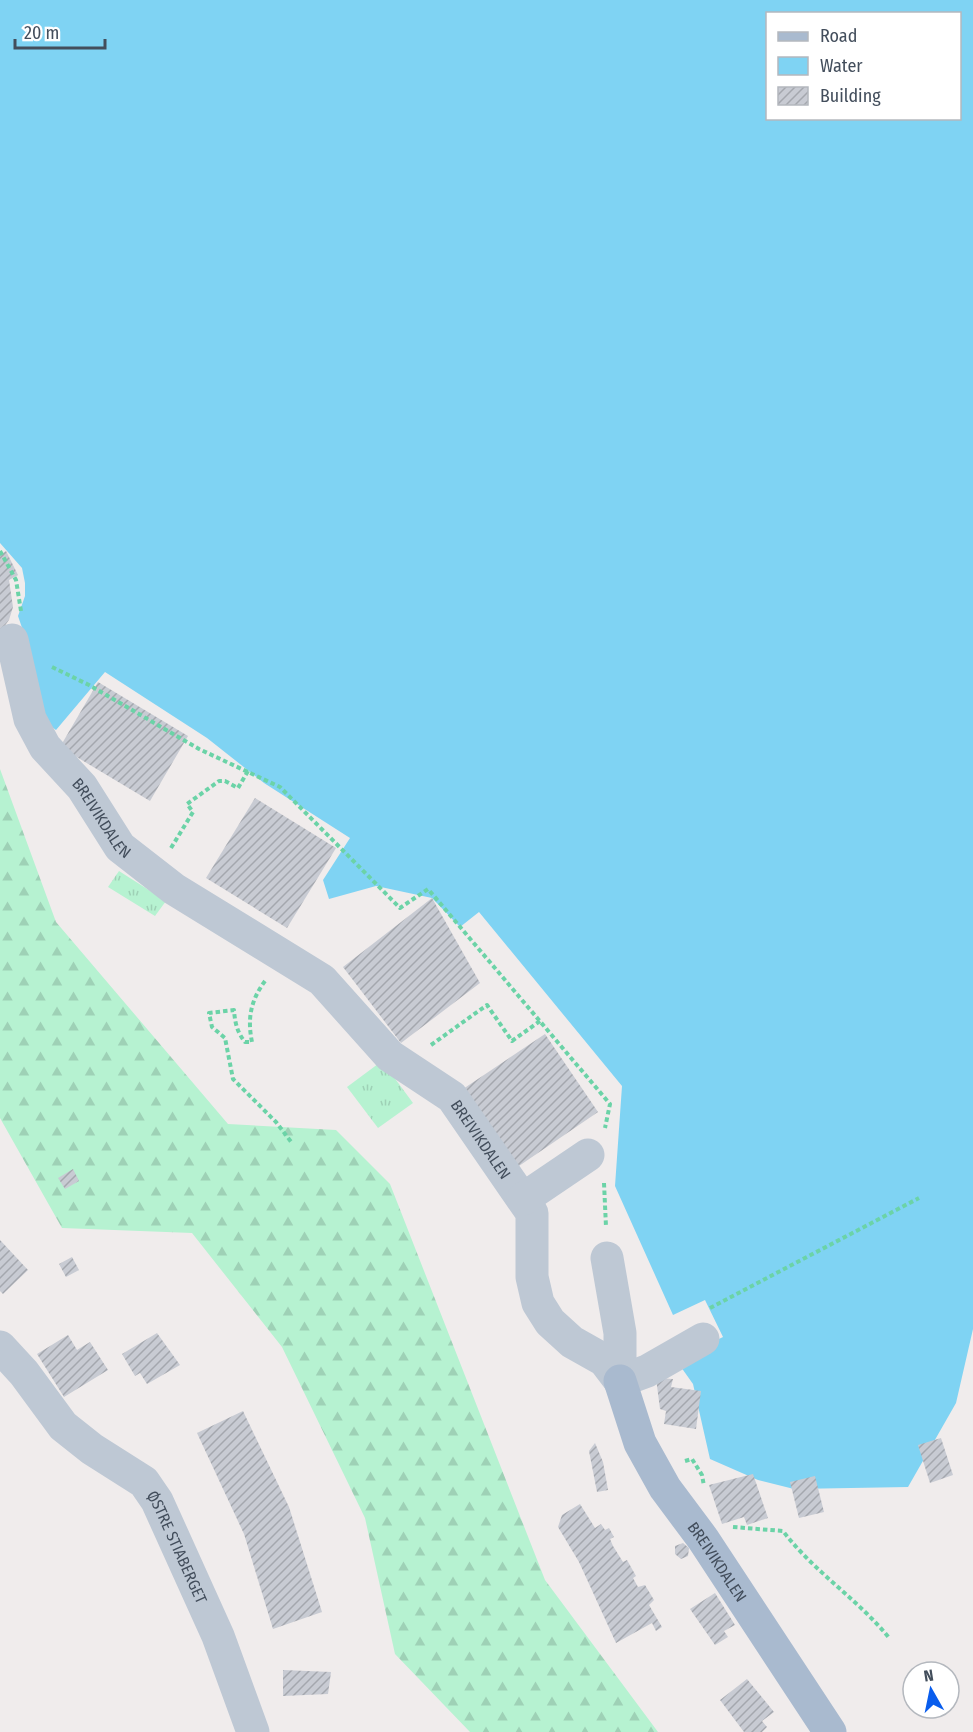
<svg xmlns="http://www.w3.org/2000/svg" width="973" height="1732" viewBox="0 0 973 1732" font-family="'Fira Sans Condensed',sans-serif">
<defs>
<pattern id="forest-firs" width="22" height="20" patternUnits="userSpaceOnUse" patternTransform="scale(1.5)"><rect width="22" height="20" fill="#b6f2d1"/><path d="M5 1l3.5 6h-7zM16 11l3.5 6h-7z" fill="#9ed1b6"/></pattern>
<pattern id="park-tufts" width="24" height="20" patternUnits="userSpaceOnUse" patternTransform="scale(1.5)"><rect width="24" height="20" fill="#b6f2d1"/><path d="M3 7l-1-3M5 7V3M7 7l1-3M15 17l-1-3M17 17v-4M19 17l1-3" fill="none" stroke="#9ed1b6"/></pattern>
<pattern id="building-hatch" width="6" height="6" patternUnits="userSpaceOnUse" patternTransform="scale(1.5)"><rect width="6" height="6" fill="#c8cbd3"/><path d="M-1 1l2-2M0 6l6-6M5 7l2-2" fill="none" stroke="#a4a7ae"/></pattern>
</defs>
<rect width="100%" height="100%" fill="#f0ecec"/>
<polygon fill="url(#forest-firs)" points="0,769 56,922 228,1124 336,1130 390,1184 545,1580 658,1732 470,1732 395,1654 365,1518 282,1347 192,1233 62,1228 0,1118"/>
<g fill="url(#park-tufts)">
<polygon points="119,871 166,901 155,916 108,887"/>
<polygon points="382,1061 413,1103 378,1128 347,1087"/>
</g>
<path fill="#7fd3f3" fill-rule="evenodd" d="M0 0H973V1329L956 1403 908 1487 794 1489 758 1480 710 1459 693 1384 676 1360 723 1337 705 1300 673 1315 615 1186 622 1086 479 912 460 927 432 898 376 886 329 899 323 880 350 838 264 783 207 738 105 672 56 730 18 702 33 660 18 616 25 596V583L22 568 0 543ZM768 14H960V118H768Z"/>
<g fill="url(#building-hatch)">
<polygon points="6,551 18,575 9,580 13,607 9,620 0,632 0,555"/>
<polygon points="98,682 188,736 150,801 60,747"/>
<polygon points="255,798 336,848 287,928 206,878"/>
<polygon points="432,898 480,983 401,1043 343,967"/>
<polygon points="545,1034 598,1112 516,1168 463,1089"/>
<polygon points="73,1169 79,1181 65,1189 58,1178"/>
<polygon points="0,1240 28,1270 3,1294 0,1291"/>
<polygon points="72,1257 79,1270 66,1277 59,1264"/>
<polygon points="157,1333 180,1365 147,1384 140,1373 135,1376 122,1354"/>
<polygon points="68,1335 77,1350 90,1342 108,1370 64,1397 37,1354"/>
<polygon points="656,1378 673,1379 671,1387 701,1391 696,1429 664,1424 666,1411 660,1409"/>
<polygon points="243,1411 289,1507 322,1612 273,1629 244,1534 197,1433"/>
<polygon points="941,1438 953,1475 930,1483 918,1445"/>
<polygon points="595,1443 603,1462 608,1490 597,1492 589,1451"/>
<polygon points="753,1474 768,1518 747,1525 744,1517 722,1524 709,1485"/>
<polygon points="815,1476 824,1512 799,1518 790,1482"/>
<polygon points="580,1504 595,1528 601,1524 605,1530 609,1528 614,1537 610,1539 613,1546 623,1562 627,1560 636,1576 633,1578 638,1587 645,1585 654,1600 649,1605 662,1627 656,1631 652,1623 616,1643 579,1562 558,1527 562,1515"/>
<polygon points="683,1543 689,1548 688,1556 681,1559 675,1554 675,1546"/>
<polygon points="715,1593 735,1625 724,1631 728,1637 715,1645 690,1609"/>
<polygon points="283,1670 331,1672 328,1694 283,1696"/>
<polygon points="747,1679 774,1712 762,1721 767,1727 762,1732 744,1732 720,1700"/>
</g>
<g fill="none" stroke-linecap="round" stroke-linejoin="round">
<g stroke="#6bd3a7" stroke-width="4" stroke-dasharray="4.5 3" stroke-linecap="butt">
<polyline points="0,551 16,580 21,611"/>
<polyline points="52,667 89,685 199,749 280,787 400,908 428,889 610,1104 605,1128"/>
<polyline points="171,848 193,812 187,804 219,781 225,781 238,788 248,771"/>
<path d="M265 981C251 1000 247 1018 252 1042H245C237 1032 235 1023 234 1010L209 1013 212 1027 225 1038 233 1079 276 1122 292 1143"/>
<polyline points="431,1045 487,1005 512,1041 540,1021"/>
<polyline points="604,1183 606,1227"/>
<polyline points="710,1308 919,1198"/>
<polyline points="685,1461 692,1459 702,1475 704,1486"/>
<path d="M733 1527 783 1531C814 1572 858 1599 890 1639"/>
</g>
<g stroke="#bec8d4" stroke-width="33">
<path id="s1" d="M12 640 30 719 45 747 82 787 120 847 174 889 322 980 390 1056 452 1097 532 1213V1277L538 1303 550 1322 572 1342 604 1360 620 1381"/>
<polyline points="523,1199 588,1155"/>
<polyline points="607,1258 620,1333 620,1381"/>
<path id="s2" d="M0 1347 24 1373 63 1426 92 1449 144 1482 157 1501 218 1636 253 1732"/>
<polyline points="620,1381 647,1371 703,1339"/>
</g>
<path stroke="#a9bacf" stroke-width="33" id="s3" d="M620 1381 640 1443 665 1488 703 1539 830 1732"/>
</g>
<g text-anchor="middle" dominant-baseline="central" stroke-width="5" stroke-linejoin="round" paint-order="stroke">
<g font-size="16" fill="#434e5c" stroke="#fff">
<text stroke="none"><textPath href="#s1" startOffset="204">BREIVIKDALEN</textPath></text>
<text stroke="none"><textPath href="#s1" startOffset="708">BREIVIKDALEN</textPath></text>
<text stroke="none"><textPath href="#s2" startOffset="273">ØSTRE STIABERGET</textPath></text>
<text stroke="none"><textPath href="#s3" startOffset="207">BREIVIKDALEN</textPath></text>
</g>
</g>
<rect x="766" y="12" width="195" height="108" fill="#ffffff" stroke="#b4b8be" stroke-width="1.5"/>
<rect x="778" y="32" width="30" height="9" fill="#a9bacf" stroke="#b4b8be" stroke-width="1.5"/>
<text x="820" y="42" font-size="18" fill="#434e5c">Road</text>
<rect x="778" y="57" width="30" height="18" fill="#7fd3f3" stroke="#b4b8be" stroke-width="1.5"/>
<text x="820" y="72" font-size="18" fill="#434e5c">Water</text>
<rect x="778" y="87" width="30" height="18" fill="url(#building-hatch)" stroke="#b4b8be" stroke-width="1.5"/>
<text x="820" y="102" font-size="18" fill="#434e5c">Building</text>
<g transform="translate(931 1690) rotate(351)"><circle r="28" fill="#ffffff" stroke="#b4b8be" stroke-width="1.5"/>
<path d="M0-4.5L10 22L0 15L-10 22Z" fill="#095ded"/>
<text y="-9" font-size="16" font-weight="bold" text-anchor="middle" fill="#434e5c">N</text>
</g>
<path d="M15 39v9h90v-9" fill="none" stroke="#434e5c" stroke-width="3"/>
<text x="24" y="39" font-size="18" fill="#434e5c" stroke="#ffffff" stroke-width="4.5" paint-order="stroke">20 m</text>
</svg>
